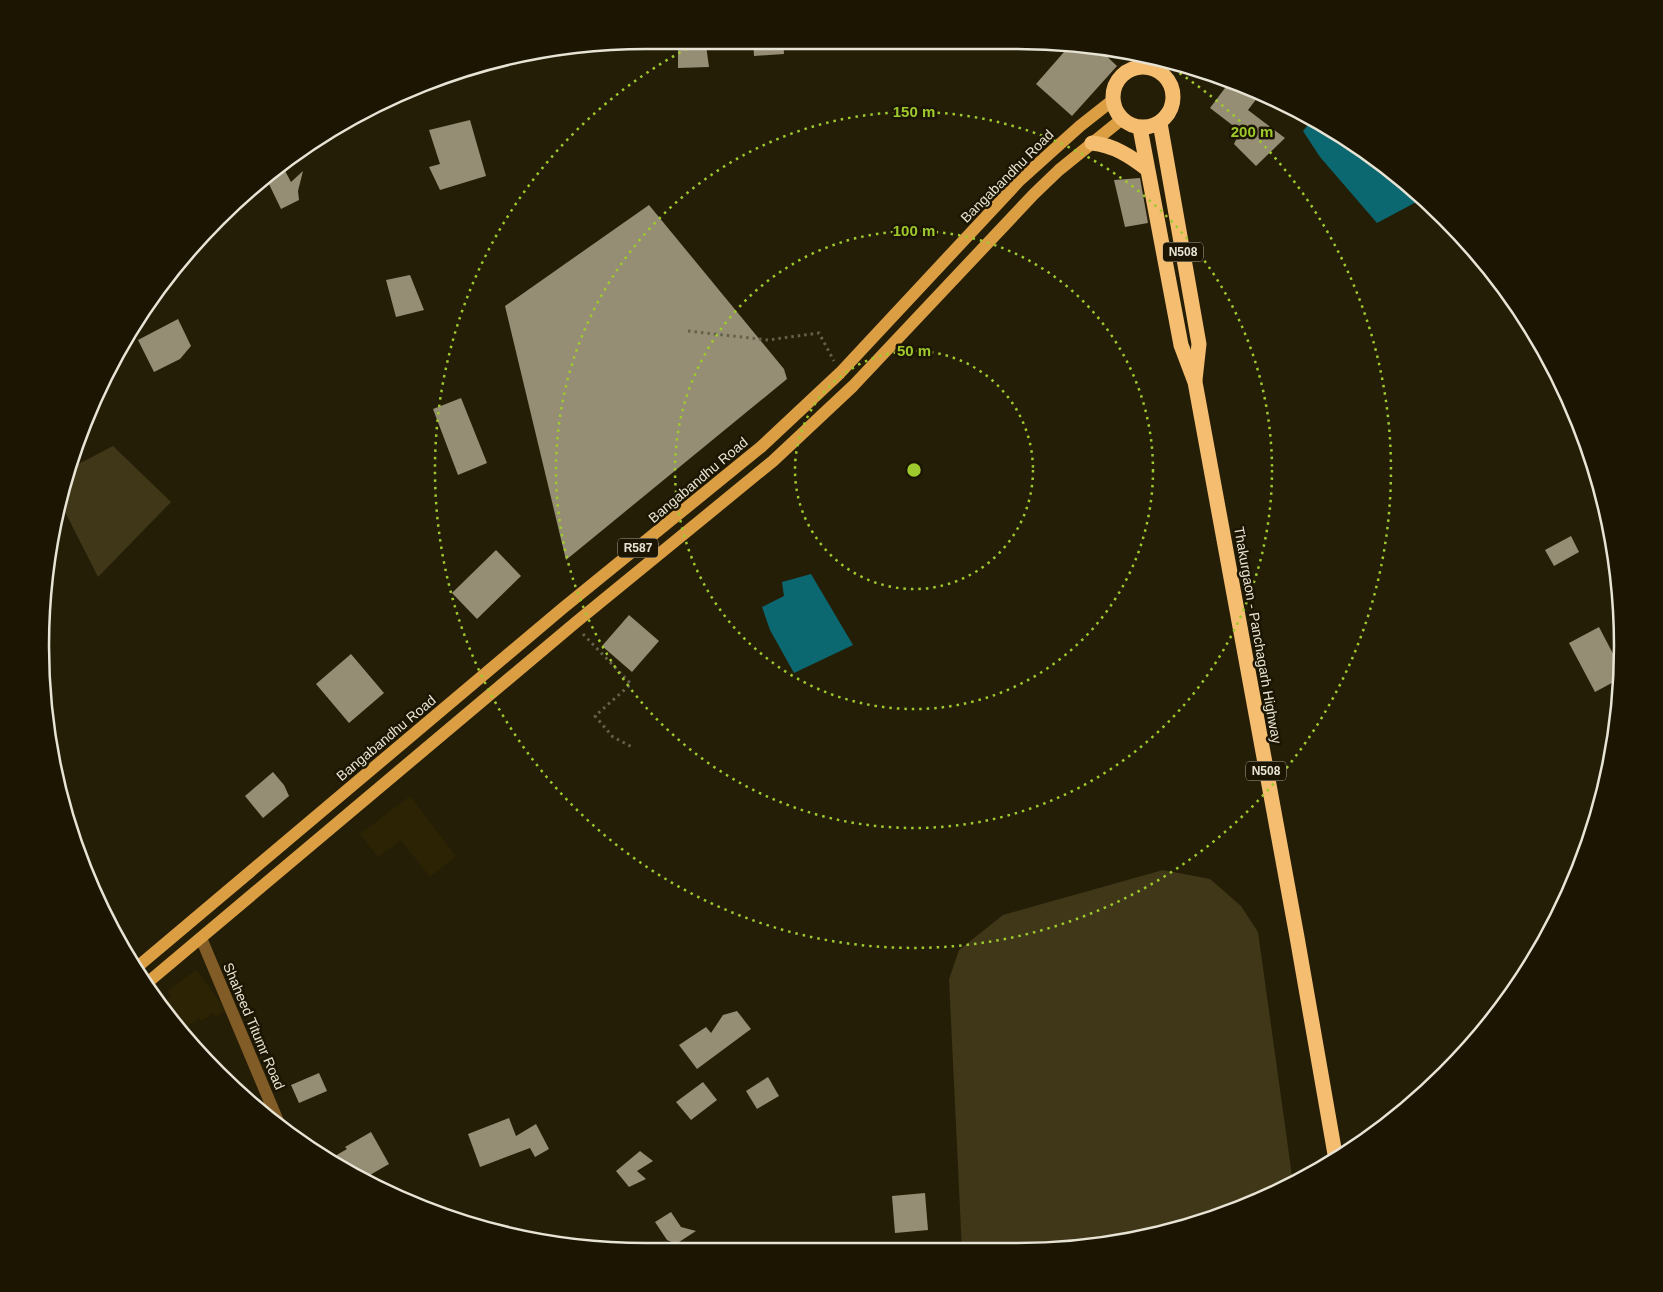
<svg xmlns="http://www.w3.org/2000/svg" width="1663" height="1292" viewBox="0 0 1663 1292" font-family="Arial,sans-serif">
<rect width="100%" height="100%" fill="#241e07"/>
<g fill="#2b2303">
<polygon points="410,796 456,856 430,877 401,840 378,857 360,834"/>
<polygon points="196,970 226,1010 217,1017 213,1013 202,1021 199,1018 183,1030 162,1003 171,997 167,991"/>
</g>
<g fill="#3f3718">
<polygon points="113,446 171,502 98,577 59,500 61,489 69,469"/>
<polygon points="1163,870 1210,879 1241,906 1258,932 1293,1183 1212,1220 1057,1251 962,1251 949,979 959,950 1003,915"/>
</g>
<g fill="#0b6770">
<polygon points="1312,120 1386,165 1422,199 1377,223 1320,157 1303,131"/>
<polygon points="811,574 853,645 794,673 770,630 762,607 784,596 782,582"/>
</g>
<g fill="#958e74">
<polygon points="753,40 783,40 784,54 754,56"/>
<polygon points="1071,44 1100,50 1117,66 1072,116 1036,84"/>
<polygon points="678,45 706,45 709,67 678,68"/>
<polygon points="1231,80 1261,93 1248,110 1285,138 1256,166 1234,144 1240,131 1210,108"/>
<polygon points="470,120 486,176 440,190 429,167 440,164 429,130"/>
<polygon points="283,167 291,182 303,171 298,191 299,200 281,209 267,180"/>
<polygon points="1140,178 1148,223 1125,227 1114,180"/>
<polygon points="649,205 784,369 787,379 566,560 505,306"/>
<polygon points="410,275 424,310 396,317 386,280"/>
<polygon points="178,319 191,346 180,359 154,372 138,340"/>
<polygon points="461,398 487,463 458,475 433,409"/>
<polygon points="1571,536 1579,552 1554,566 1545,550"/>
<polygon points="496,550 521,576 477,619 452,593"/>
<polygon points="629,615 659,641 632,672 602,646"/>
<polygon points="1599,627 1621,669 1621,678 1595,692 1569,643"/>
<polygon points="351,654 384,693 349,723 316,684"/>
<polygon points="273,772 284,785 289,796 263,818 245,796"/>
<polygon points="737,1011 751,1029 697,1069 679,1045 706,1027 711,1033 723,1015"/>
<polygon points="319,1073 327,1091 299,1103 291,1085"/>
<polygon points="768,1077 779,1096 757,1109 746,1091"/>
<polygon points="703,1082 717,1100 691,1120 676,1102"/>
<polygon points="509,1118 516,1136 536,1124 549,1149 535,1157 530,1148 480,1167 468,1134"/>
<polygon points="371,1132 389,1164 363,1179 328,1160 347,1149 345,1147"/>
<polygon points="640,1151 653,1161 637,1171 646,1179 629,1187 616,1171"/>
<polygon points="925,1193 928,1230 895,1233 892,1196"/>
<polygon points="671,1212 681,1227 696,1231 676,1244 667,1240 655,1222"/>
</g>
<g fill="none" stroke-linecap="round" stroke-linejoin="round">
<g stroke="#65604c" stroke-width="3" stroke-dasharray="2.5 4" stroke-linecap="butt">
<polyline points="688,331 768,340 819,333 834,361"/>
<polyline points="583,634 631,684 595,716 613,737 634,748"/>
</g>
<polyline stroke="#815c26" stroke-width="12" points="201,938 280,1126"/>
<g stroke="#db9e43" stroke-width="12">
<polyline points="136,968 563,608 761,447 840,373 1020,180 1080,126 1113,100"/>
<polyline points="147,983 575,623 773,461 853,386 1034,194 1059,170 1122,119"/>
</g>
<g stroke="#f4bd70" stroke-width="15">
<circle cx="1143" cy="97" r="30"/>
<polyline points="1160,123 1199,344 1195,380"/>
<polyline points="1140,128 1181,345 1195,382 1297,937 1336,1160"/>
<path d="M1092 143C1113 145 1130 156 1147 169"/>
</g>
</g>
<g fill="none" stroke="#9fca2d" stroke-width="2.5" stroke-dasharray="2.5 5">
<circle cx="914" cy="470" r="119"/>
<circle cx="914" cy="470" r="239"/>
<circle cx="914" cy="470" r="358"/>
<path d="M1167 65A478 478 0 1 1 704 40"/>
</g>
<g text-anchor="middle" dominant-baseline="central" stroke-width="5" stroke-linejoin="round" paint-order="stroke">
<g fill="#1b1501" stroke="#aaa595" stroke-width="1">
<rect x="1163" y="242.5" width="40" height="19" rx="4"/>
<rect x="618" y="538.5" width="40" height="19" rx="4"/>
<rect x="1246" y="761.5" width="40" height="19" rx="4"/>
</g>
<g font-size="12" font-weight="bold" fill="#e7e3d5">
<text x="1183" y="252">N508</text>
<text x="638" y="548">R587</text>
<text x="1266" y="771">N508</text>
</g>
<g font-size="14" fill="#e7e3d5" stroke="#1b1501">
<text transform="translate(1007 176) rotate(-45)">Bangabandhu Road</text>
<text transform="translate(698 480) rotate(-40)">Bangabandhu Road</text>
<text transform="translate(1258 635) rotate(80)">Thakurgaon - Panchagarh Highway</text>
<text transform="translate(386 738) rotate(-40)">Bangabandhu Road</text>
<text transform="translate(254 1026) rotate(67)">Shaheed Titumr Road</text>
</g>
</g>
<path d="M0 0H1663V1292H0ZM646 49H1017A597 597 0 0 1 1614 646V646A597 597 0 0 1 1017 1243H646A597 597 0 0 1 49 646V646A597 597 0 0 1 646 49Z" fill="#1b1501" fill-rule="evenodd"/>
<path fill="none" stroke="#e7e3d5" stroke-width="2.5" d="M646 49H1017A597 597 0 0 1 1614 646V646A597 597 0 0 1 1017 1243H646A597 597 0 0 1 49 646V646A597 597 0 0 1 646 49Z"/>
<circle cx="914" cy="470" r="8" fill="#9fca2d" stroke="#1b1501" stroke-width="2.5"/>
<g font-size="15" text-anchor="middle" font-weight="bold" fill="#9fca2d" stroke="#1b1501" stroke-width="5" stroke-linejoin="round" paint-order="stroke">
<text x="914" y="117">150 m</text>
<text x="1252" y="137">200 m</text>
<text x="914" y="236">100 m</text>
<text x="914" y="356">50 m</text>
</g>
</svg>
